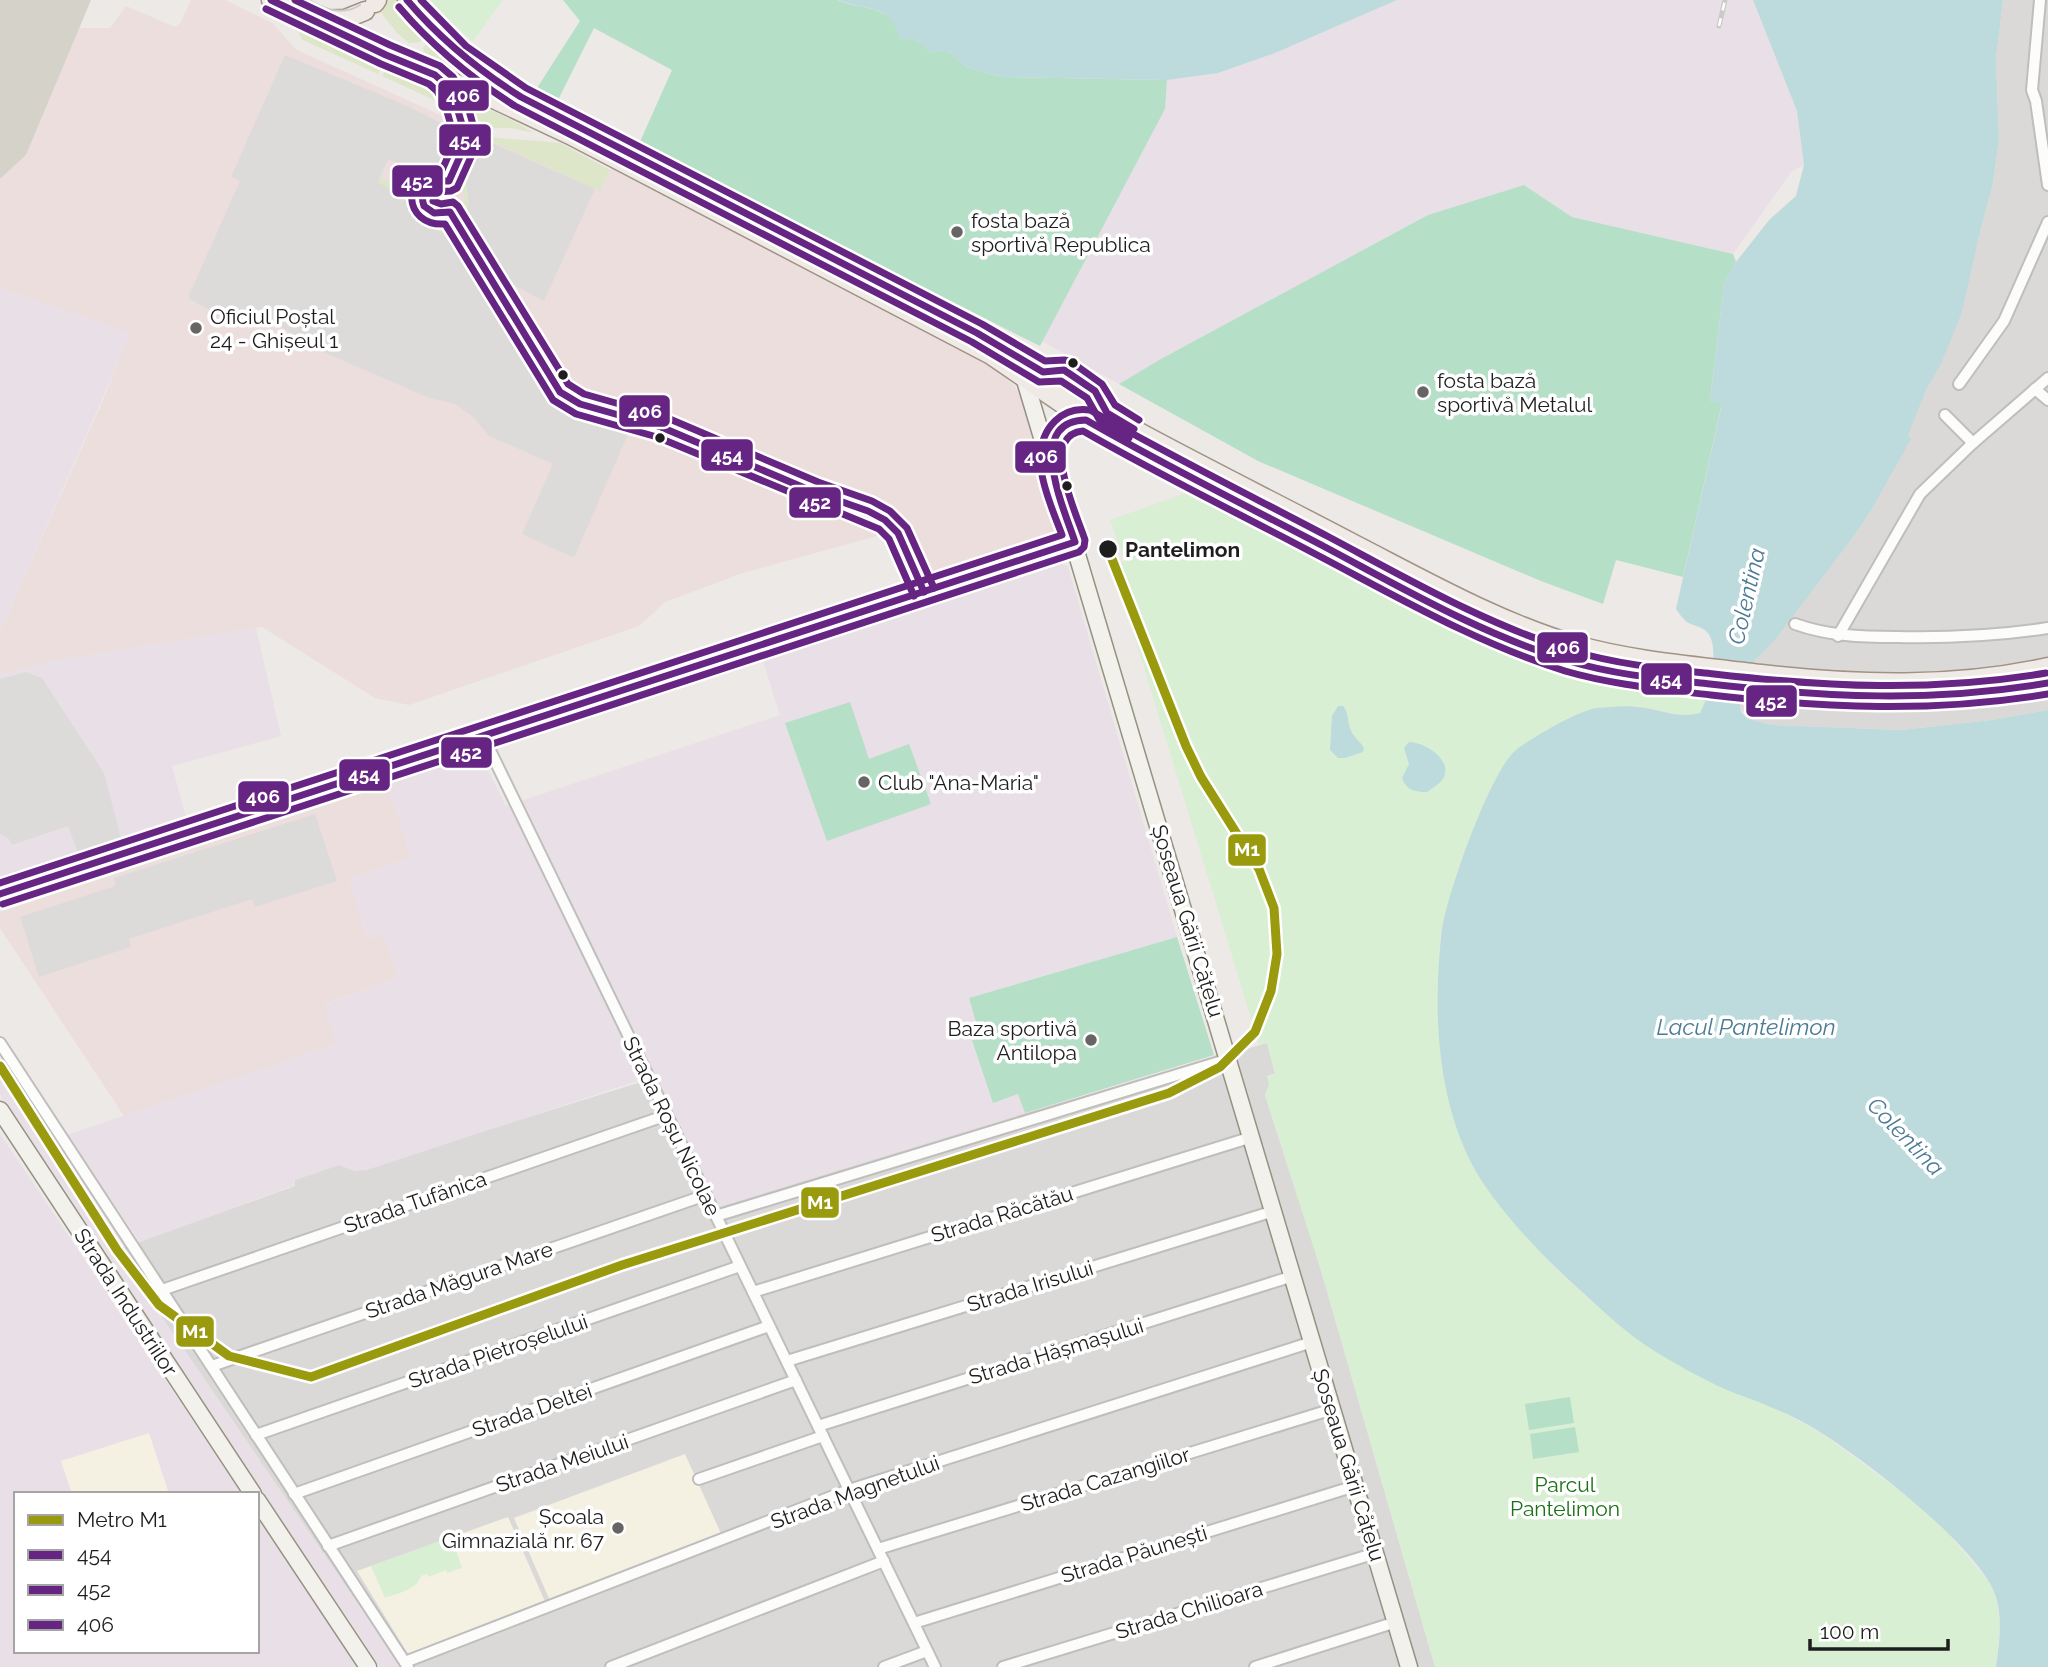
<svg xmlns="http://www.w3.org/2000/svg" width="2048" height="1667" viewBox="0 0 2048 1667" font-family="Raleway,sans-serif">
<rect width="100%" height="100%" fill="#ece9e6"/>
<g fill="#dbd9d8">
<polygon points="2003,0 2048,0 2048,710 1992,720 1901,730 1773,725 1748,719 1740,707 1746,675 1754,661 1774,640 1854,536 1872,509 1911,438 1907,436 1927,388 1978,240 1993,183 1999,140 1996,59"/>
<polygon points="1267,1043 1275,1073 1265,1095 1320,1267 1435,1667 401,1667 116,1250 295,1186 294,1180 339,1165 356,1171 641,1082 655,1075 718,1207 1025,1113"/>
</g>
<g fill="#eddede">
<polygon points="191,0 225,0 272,23 297,50 601,188 611,168 992,366 1014,385 1021,398 1066,538 913,590 893,535 884,534 743,573 665,602 639,626 409,705 375,698 262,627 52,661 0,675 0,632 104,398 130,333 0,288 0,179 26,155 79,28 110,28 126,6 175,27 180,24"/>
<polygon points="387,785 412,857 349,879 367,938 383,934 399,977 325,1004 336,1044 124,1116 0,928 0,912"/>
</g>
<g fill="#e9dfe6">
<polygon points="1397,0 1753,0 1797,111 1804,165 1791,172 1733,254 1572,217 1524,185 1428,215 1159,360 1119,384 1042,341 1165,109 1167,80 1218,73 1275,53"/>
<polygon points="0,288 131,333 0,632"/>
<polygon points="1053,560 1068,567 1177,937 969,998 976,1022 968,1024 993,1102 1019,1094 1025,1113 717,1207 655,1075 367,1170 356,1171 339,1165 295,1180 295,1185 140,1242 67,1135 336,1044 324,1005 399,977 383,934 367,938 349,879 412,857 387,785 479,752 506,806 780,715 762,658"/>
<polygon points="256,628 281,736 172,766 186,817 0,877 0,675 52,661"/>
<polygon points="0,1060 116,1250 401,1667 380,1667 104,1255 2,1099 0,1094"/>
<polygon points="0,1134 242,1494 16,1494 16,1651 257,1651 257,1517 358,1667 0,1667"/>
</g>
<g fill="#f5f1e2">
<polygon points="149,1433 169,1494 72,1494 61,1461"/>
<polygon points="685,1454 723,1538 551,1603 514,1518"/>
<polygon points="508,1517 546,1604 410,1657 357,1571"/>
</g>
<polygon fill="#d4d2c9" points="0,0 91,0 26,155 0,179"/>
<g fill="#dde6c8">
<polygon points="386,0 398,0 400,11 422,37 420,42 409,43 397,33 377,7"/>
<polygon points="300,28 382,66 378,74 303,40 299,34"/>
<polygon points="431,39 499,92 457,73 443,61 424,52 423,48"/>
<path d="M386 68C408 77 445 84 454 109L382 76Z"/>
<polygon points="458,96 510,119 534,133 512,128 495,128 467,116 463,104"/>
<path d="M487 137 560 143 610 170 600 191 496 143H489L485 147 480 146 466 185 469 200 465 213 466 220 483 245 479 248 460 216 465 197 459 180C469 171 470 144 487 137Z"/>
<polygon points="380,177 408,192 417,208 431,221 455,231 470,253 465,256 452,237 424,225 416,218 408,204 379,184 377,182"/>
<circle cx="441" cy="197" r="13"/>
</g>
<g fill="#d8efd4">
<polygon points="431,0 503,0 473,41 449,20"/>
<polygon points="1189,492 1201,500 1212,494 1615,679 1708,692 1707,701 1700,713 1686,716 1637,706 1594,709 1567,718 1489,792 1458,873 1441,931 1439,961 1440,1040 1450,1104 1457,1127 1479,1177 1518,1227 1559,1272 1589,1299 1654,1351 1692,1372 1773,1407 1824,1435 1908,1497 1945,1530 1989,1582 1997,1598 2000,1626 1996,1667 1435,1667 1320,1267 1265,1095 1269,1086 1267,1076 1275,1073 1267,1043 1259,1044 1113,566 1125,561 1110,520"/>
<path d="M451 1537 462 1568 447 1573 446 1570 428 1577 427 1574 421 1576C417 1590 398 1593 385 1598L371 1566Z"/>
</g>
<g fill="#b6dfc7">
<path d="M563 0H838C861 10 875 4 896 22L900 38C914 39 922 41 931 53L941 50 950 52 966 67 1001 77 1167 80 1165 109 1040 346 639 144 672 70 594 28 558 100 537 88 580 21Z"/>
<polygon points="1524,185 1572,217 1733,254 1736,262 1724,284 1710,401 1722,403 1683,577 1616,560 1603,604 1541,581 1258,461 1119,384 1159,360 1428,215"/>
<polygon points="850,702 869,759 909,744 931,804 827,841 785,723"/>
<polygon points="1177,937 1214,1055 1025,1113 1018,1094 993,1103 967,1025 976,1022 969,998"/>
<polygon points="1570,1397 1574,1423 1529,1430 1525,1404"/>
<polygon points="1575,1427 1579,1452 1533,1459 1530,1434"/>
</g>
<g fill="#dcdbda">
<polygon points="285,55 405,105 449,127 450,130 448,139 452,141 440,168 435,166 423,174 388,159 378,182 403,198 416,218 424,225 452,237 465,256 483,245 465,217 469,200 465,177 480,145 487,148 490,142 595,189 544,301 512,284 503,304 560,397 580,411 632,425 574,558 522,534 553,464 489,436 473,417 455,404 427,397 300,342 287,330 273,323 255,318 229,319 189,299 189,295 240,181 231,177"/>
<polygon points="26,672 42,678 104,773 121,838 78,853 68,826 12,845 9,839 0,834 0,679"/>
<polygon points="315,814 337,881 255,907 252,899 129,939 131,947 39,977 20,917 115,886 114,878"/>
</g>
<g fill="#bddadc">
<path d="M839 0H1397L1275 53 1218 73 1167 80 1001 77 966 67 950 52 941 50 931 53C922 41 914 39 900 38 890 2 866 12 839 0Z"/>
<path d="M1753 0H2003L1996 59 1999 140 1993 183 1978 240 1962 312 1941 364 1927 388 1908 435 1911 439 1872 509 1854 536 1774 641 1754 661 1746 675 1740 707 1742 713 1748 719 1773 725 1901 730 1992 720 2048 710V1667H1996C1999 1644 2003 1620 1996 1597 1982 1548 1848 1445 1801 1421 1780 1410 1759 1402 1737 1394 1709 1383 1681 1367 1656 1352 1628 1335 1604 1312 1580 1290 1547 1261 1501 1213 1478 1175 1437 1105 1433 1015 1441 937 1444 901 1490 771 1516 750 1531 738 1578 711 1596 708 1609 707 1626 705 1638 707 1662 709 1675 719 1700 713 1709 698 1721 646 1707 632 1701 626 1693 626 1687 622 1683 619 1679 613 1676 609L1722 404 1710 401 1724 284 1736 262 1770 219 1796 196 1804 165 1797 111Z"/>
<path d="M1338 706H1343C1349 714 1347 719 1350 728 1352 736 1360 741 1364 748L1363 752 1345 758H1338L1330 750 1332 716Z"/>
<path d="M1409 742C1424 742 1452 759 1444 777 1441 783 1433 788 1427 792 1415 792 1406 790 1402 778L1409 764 1404 748Z"/>
</g>
<g fill="none" stroke-linecap="round" stroke-linejoin="round">
<defs>
<g id="minor">
<polyline points="2040,0 2032,90 2036,101 2048,185"/>
<polyline points="1959,384 2004,321 2048,222"/>
<polyline points="2035,389 2048,400"/>
<polyline points="1945,415 1973,443"/>
<path d="M1795 624C1829 636 1861 637 1897 637 1948 638 1997 636 2048 628"/>
<polyline points="1838,636 1920,494 1973,443 2048,378"/>
<polyline points="483,736 935,1667"/>
<polyline points="0,1043 408,1667"/>
<polyline points="716,1216 1229,1059"/>
<polyline points="162,1290 667,1115"/>
<polyline points="753,1292 1252,1137"/>
<polyline points="787,1361 1274,1211"/>
<polyline points="212,1366 706,1195"/>
<polyline points="818,1426 1293,1276"/>
<polyline points="256,1435 740,1266"/>
<polyline points="699,1479 823,1436"/>
<polyline points="294,1494 769,1326"/>
<polyline points="328,1546 796,1380"/>
<polyline points="878,1549 1333,1409"/>
<polyline points="914,1623 1355,1486"/>
<polyline points="405,1662 849,1490 1312,1342"/>
<polyline points="611,1667 884,1561"/>
<polyline points="884,1667 927,1651"/>
<polyline points="1003,1667 1376,1553"/>
<polyline points="1255,1667 1396,1622"/>
</g>
<polyline id="tertiary" points="0,894 1075,542"/>
<g id="secondary">
<polyline points="1024,377 1409,1667"/>
<polyline points="0,1110 253,1494"/>
<polyline points="257,1500 368,1667"/>
</g>
<g id="primary">
<polyline points="271,0 386,55 485,95 570,135 991,355 1086,420 1166,464 1433,603 1529,647 1570,661 1610,671 1820,696 1920,698 1980,694 2048,683"/>
<path d="M407 0C445 46 489 81 542 109"/>
<polyline points="375,3 377,0"/>
<polyline points="317,20 345,19 365,11"/>
<path d="M893 290C934 311 976 331 1015 355 1056 380 1095 407 1137 431 1209 470 1282 506 1354 544 1426 581 1498 622 1576 645 1636 662 1700 666 1761 674 1857 685 1953 688 2048 667"/>
<path d="M1051 464C1055 441 1057 416 1086 420"/>
</g>
</defs>
<use href="#minor" stroke="#bfbebd" stroke-width="14"/>
<use href="#tertiary" stroke="#bfbebd" stroke-width="18"/>
<use href="#secondary" stroke="#949280" stroke-width="19"/>
<use href="#primary" stroke="#a09385" stroke-width="21"/>
<use href="#minor" stroke="#fcfcfb" stroke-width="10"/>
<use href="#tertiary" stroke="#fcfcfb" stroke-width="14"/>
<use href="#secondary" stroke="#f2f1eb" stroke-width="16"/>
<use href="#primary" stroke="#efeae5" stroke-width="18"/>
<path stroke="#cacac9" stroke-width="2" d="M309 0C325 10 343 16 360 5"/>
<defs>
<polyline id="rail" points="1719,26 1725,0"/>
</defs>
<use href="#rail" stroke="#cacac9" stroke-width="5"/>
<use href="#rail" stroke="#fff" stroke-width="2.5" stroke-dasharray="8" stroke-linecap="butt"/>
<defs>
<g id="bus-1">
<path d="M271 0 386 55 435 75 445 84 456 104 465 135V145L449 181H432C424 189 420 195 424 206L434 213 450 212 560 392 580 404 661 427 814 492 868 511 885 520 898 533 924 592"/>
<path d="M407 0C440 39 478 70 521 97L977 333 1043 372 1064 370 1095 391 1107 413 1134 429"/>
<path d="M0 894 1075 542C1065 511 1023 421 1086 420 1164 465 1245 505 1325 547 1404 589 1483 635 1569 661 1615 675 1663 679 1710 684 1827 697 1931 703 2048 683"/>
</g>
<g id="bus-2">
<path d="M399 7C433 47 471 78 515 106L972 342 1039 382 1061 381 1087 398 1100 421 1129 438"/>
<path d="M266 9 381 64 429 84 437 91 446 108 454 136V143L442 170C400 170 402 227 445 224L553 400 576 414 657 437 879 529 889 539 914 596"/>
<path d="M3 904 1079 552 1084 547 1085 540C1078 517 1038 435 1083 431 1161 476 1242 515 1321 557 1401 599 1479 644 1565 671 1613 685 1662 689 1711 695 1826 708 1933 713 2048 694"/>
</g>
<g id="bus-3">
<polyline points="295,0 390,45 440,66 453,77 466,100 476,135 475,148 457,188 451,191 436,192 433,201 441,204 453,202 458,206 568,384 584,394 665,417 818,482 872,501 890,511 907,528 934,588"/>
<polyline points="421,0 466,46 526,88 982,324 1045,361 1064,360 1070,361 1102,384 1115,405 1139,420"/>
<path d="M0 883 1062 535C1050 502 1024 452 1055 421 1065 411 1077 408 1090 410 1169 455 1249 495 1329 537 1408 579 1487 625 1573 651 1619 665 1667 669 1714 674 1828 687 1933 692 2046 673"/>
</g>
</defs>
<use href="#bus-1" stroke="#fff" stroke-width="12"/>
<use href="#bus-2" stroke="#fff" stroke-width="12"/>
<use href="#bus-3" stroke="#fff" stroke-width="12"/>
<use href="#bus-1" stroke="#662483" stroke-width="7"/>
<use href="#bus-2" stroke="#662483" stroke-width="7"/>
<use href="#bus-3" stroke="#662483" stroke-width="7"/>
<defs>
<polyline id="metro-1" points="0,1066 117,1250 159,1305 229,1356 311,1377 622,1265 1169,1093 1220,1067 1255,1032 1271,991 1277,954 1274,908 1259,869 1201,777 1186,746 1108,549"/>
</defs>
<use href="#metro-1" stroke="#fff" stroke-width="14"/>
<use href="#metro-1" stroke="#9a9a0e" stroke-width="9"/>
</g>
<g fill="#666564" stroke="#fff" stroke-width="2.5">
<circle cx="957" cy="232" r="7"/>
<circle cx="196" cy="328" r="7"/>
<circle cx="1423" cy="392" r="7"/>
<circle cx="864" cy="782" r="7"/>
<circle cx="1091" cy="1040" r="7"/>
<circle cx="618" cy="1528" r="7"/>
</g>
<g fill="#1e1e1e" stroke="#fff" stroke-width="2.5">
<circle cx="1073" cy="363" r="6"/>
<circle cx="563" cy="375" r="6"/>
<circle cx="660" cy="438" r="6"/>
<circle cx="1067" cy="486" r="6"/>
<circle cx="1108" cy="549" r="10"/>
</g>
<g text-anchor="middle" dominant-baseline="central" stroke-width="7" stroke-linejoin="round" paint-order="stroke">
<g font-size="21" fill="#1e1e1e" stroke="#fff" text-anchor="start">
<text x="971" y="220">fosta bază<tspan x="971" dy="24">sportivă Republica</tspan></text>
<text x="210" y="316">Oficiul Poștal<tspan x="210" dy="24">24 - Ghișeul 1</tspan></text>
<text x="1437" y="380">fosta bază<tspan x="1437" dy="24">sportivă Metalul</tspan></text>
<text x="878" y="782">Club "Ana-Maria"</text>
<text x="1077" y="1028" text-anchor="end">Baza sportivă<tspan x="1077" dy="24">Antilopa</tspan></text>
<text x="604" y="1516" text-anchor="end">Școala<tspan x="604" dy="24">Gimnazială nr. 67</tspan></text>
</g>
<g font-size="21" font-weight="bold" fill="#1e1e1e" stroke="#fff" text-anchor="start">
<text x="1125" y="549">Pantelimon</text>
</g>
<g font-size="21" fill="#1e1e1e" stroke="#fff">
<text transform="translate(1188 921) rotate(73)">Șoseaua Gării Cățelu</text>
<text transform="translate(672 1126) rotate(64)">Strada Roșu Nicolae</text>
<text transform="translate(415 1202) rotate(-19)">Strada Tufănica</text>
<text transform="translate(1002 1214) rotate(-17)">Strada Răcătău</text>
<text transform="translate(459 1280) rotate(-19)">Strada Măgura Mare</text>
<text transform="translate(1030 1286) rotate(-17)">Strada Irisului</text>
<text transform="translate(126 1302) rotate(57)">Strada Industriilor</text>
<text transform="translate(498 1351) rotate(-19)">Strada Pietroșelului</text>
<text transform="translate(1056 1351) rotate(-17)">Strada Hășmașului</text>
<text transform="translate(532 1410) rotate(-19)">Strada Deltei</text>
<text transform="translate(562 1463) rotate(-19)">Strada Meiului</text>
<text transform="translate(1349 1465) rotate(73)">Șoseaua Gării Cățelu</text>
<text transform="translate(1105 1479) rotate(-17)">Strada Cazangiilor</text>
<text transform="translate(855 1492) rotate(-20)">Strada Magnetului</text>
<text transform="translate(1134 1554) rotate(-17)">Strada Păunești</text>
<text transform="translate(1189 1610) rotate(-17)">Strada Chilioara</text>
</g>
<g font-size="21" fill="#1b7215" stroke="#fff">
<text x="1565" y="1484">Parcul<tspan x="1565" dy="24">Pantelimon</tspan></text>
</g>
<g font-size="23" font-style="italic" fill="#4c7c95" stroke="#fff">
<text transform="translate(1746 596) rotate(-77)">Colentina</text>
<text x="1746" y="1026">Lacul Pantelimon</text>
<text transform="translate(1906 1136) rotate(46)">Colentina</text>
</g>
</g>
<g stroke="#fff" stroke-width="2.5">
<rect x="437" y="79" width="53" height="33" rx="7" fill="#662483"/>
<rect x="438" y="123" width="54" height="34" rx="7" fill="#662483"/>
<rect x="391" y="164" width="53" height="34" rx="7" fill="#662483"/>
<rect x="618" y="394" width="53" height="34" rx="7" fill="#662483"/>
<rect x="700" y="438" width="54" height="34" rx="7" fill="#662483"/>
<rect x="1014" y="440" width="53" height="34" rx="7" fill="#662483"/>
<rect x="788" y="486" width="54" height="33" rx="7" fill="#662483"/>
<rect x="1536" y="631" width="53" height="33" rx="7" fill="#662483"/>
<rect x="1640" y="662" width="53" height="34" rx="7" fill="#662483"/>
<rect x="1745" y="684" width="53" height="34" rx="7" fill="#662483"/>
<rect x="440" y="736" width="53" height="33" rx="7" fill="#662483"/>
<rect x="338" y="758" width="53" height="34" rx="7" fill="#662483"/>
<rect x="237" y="780" width="53" height="33" rx="7" fill="#662483"/>
<rect x="1227" y="833" width="40" height="34" rx="7" fill="#9a9a0e"/>
<rect x="800" y="1186" width="40" height="33" rx="7" fill="#9a9a0e"/>
<rect x="175" y="1315" width="40" height="33" rx="7" fill="#9a9a0e"/>
</g>
<g font-size="19" text-anchor="middle" font-weight="bold" fill="#fff">
<text x="463" y="102">406</text>
<text x="465" y="147">454</text>
<text x="417" y="188">452</text>
<text x="645" y="418">406</text>
<text x="727" y="462">454</text>
<text x="1041" y="463">406</text>
<text x="815" y="509">452</text>
<text x="1563" y="654">406</text>
<text x="1666" y="686">454</text>
<text x="1771" y="708">452</text>
<text x="466" y="759">452</text>
<text x="364" y="781">454</text>
<text x="263" y="803">406</text>
<text x="1247" y="856">M1</text>
<text x="820" y="1209">M1</text>
<text x="195" y="1338">M1</text>
</g>
<rect x="14" y="1492" width="245" height="161" fill="#ffffff" stroke="#a5a5a5" stroke-width="2"/>
<rect x="28" y="1515" width="35" height="10" fill="#9a9a0e" stroke="#a5a5a5" stroke-width="2"/>
<text x="77" y="1527" font-size="21" fill="#1e1e1e">Metro M1</text>
<rect x="28" y="1550" width="35" height="10" fill="#662483" stroke="#a5a5a5" stroke-width="2"/>
<text x="77" y="1562" font-size="21" fill="#1e1e1e">454</text>
<rect x="28" y="1585" width="35" height="10" fill="#662483" stroke="#a5a5a5" stroke-width="2"/>
<text x="77" y="1597" font-size="21" fill="#1e1e1e">452</text>
<rect x="28" y="1620" width="35" height="10" fill="#662483" stroke="#a5a5a5" stroke-width="2"/>
<text x="77" y="1632" font-size="21" fill="#1e1e1e">406</text>
<path d="M1810 1639v10h138v-10" fill="none" stroke="#1e1e1e" stroke-width="3.5"/>
<text x="1820" y="1639" font-size="21" fill="#1e1e1e" stroke="#ffffff" stroke-width="5" paint-order="stroke">100 m</text>
</svg>
